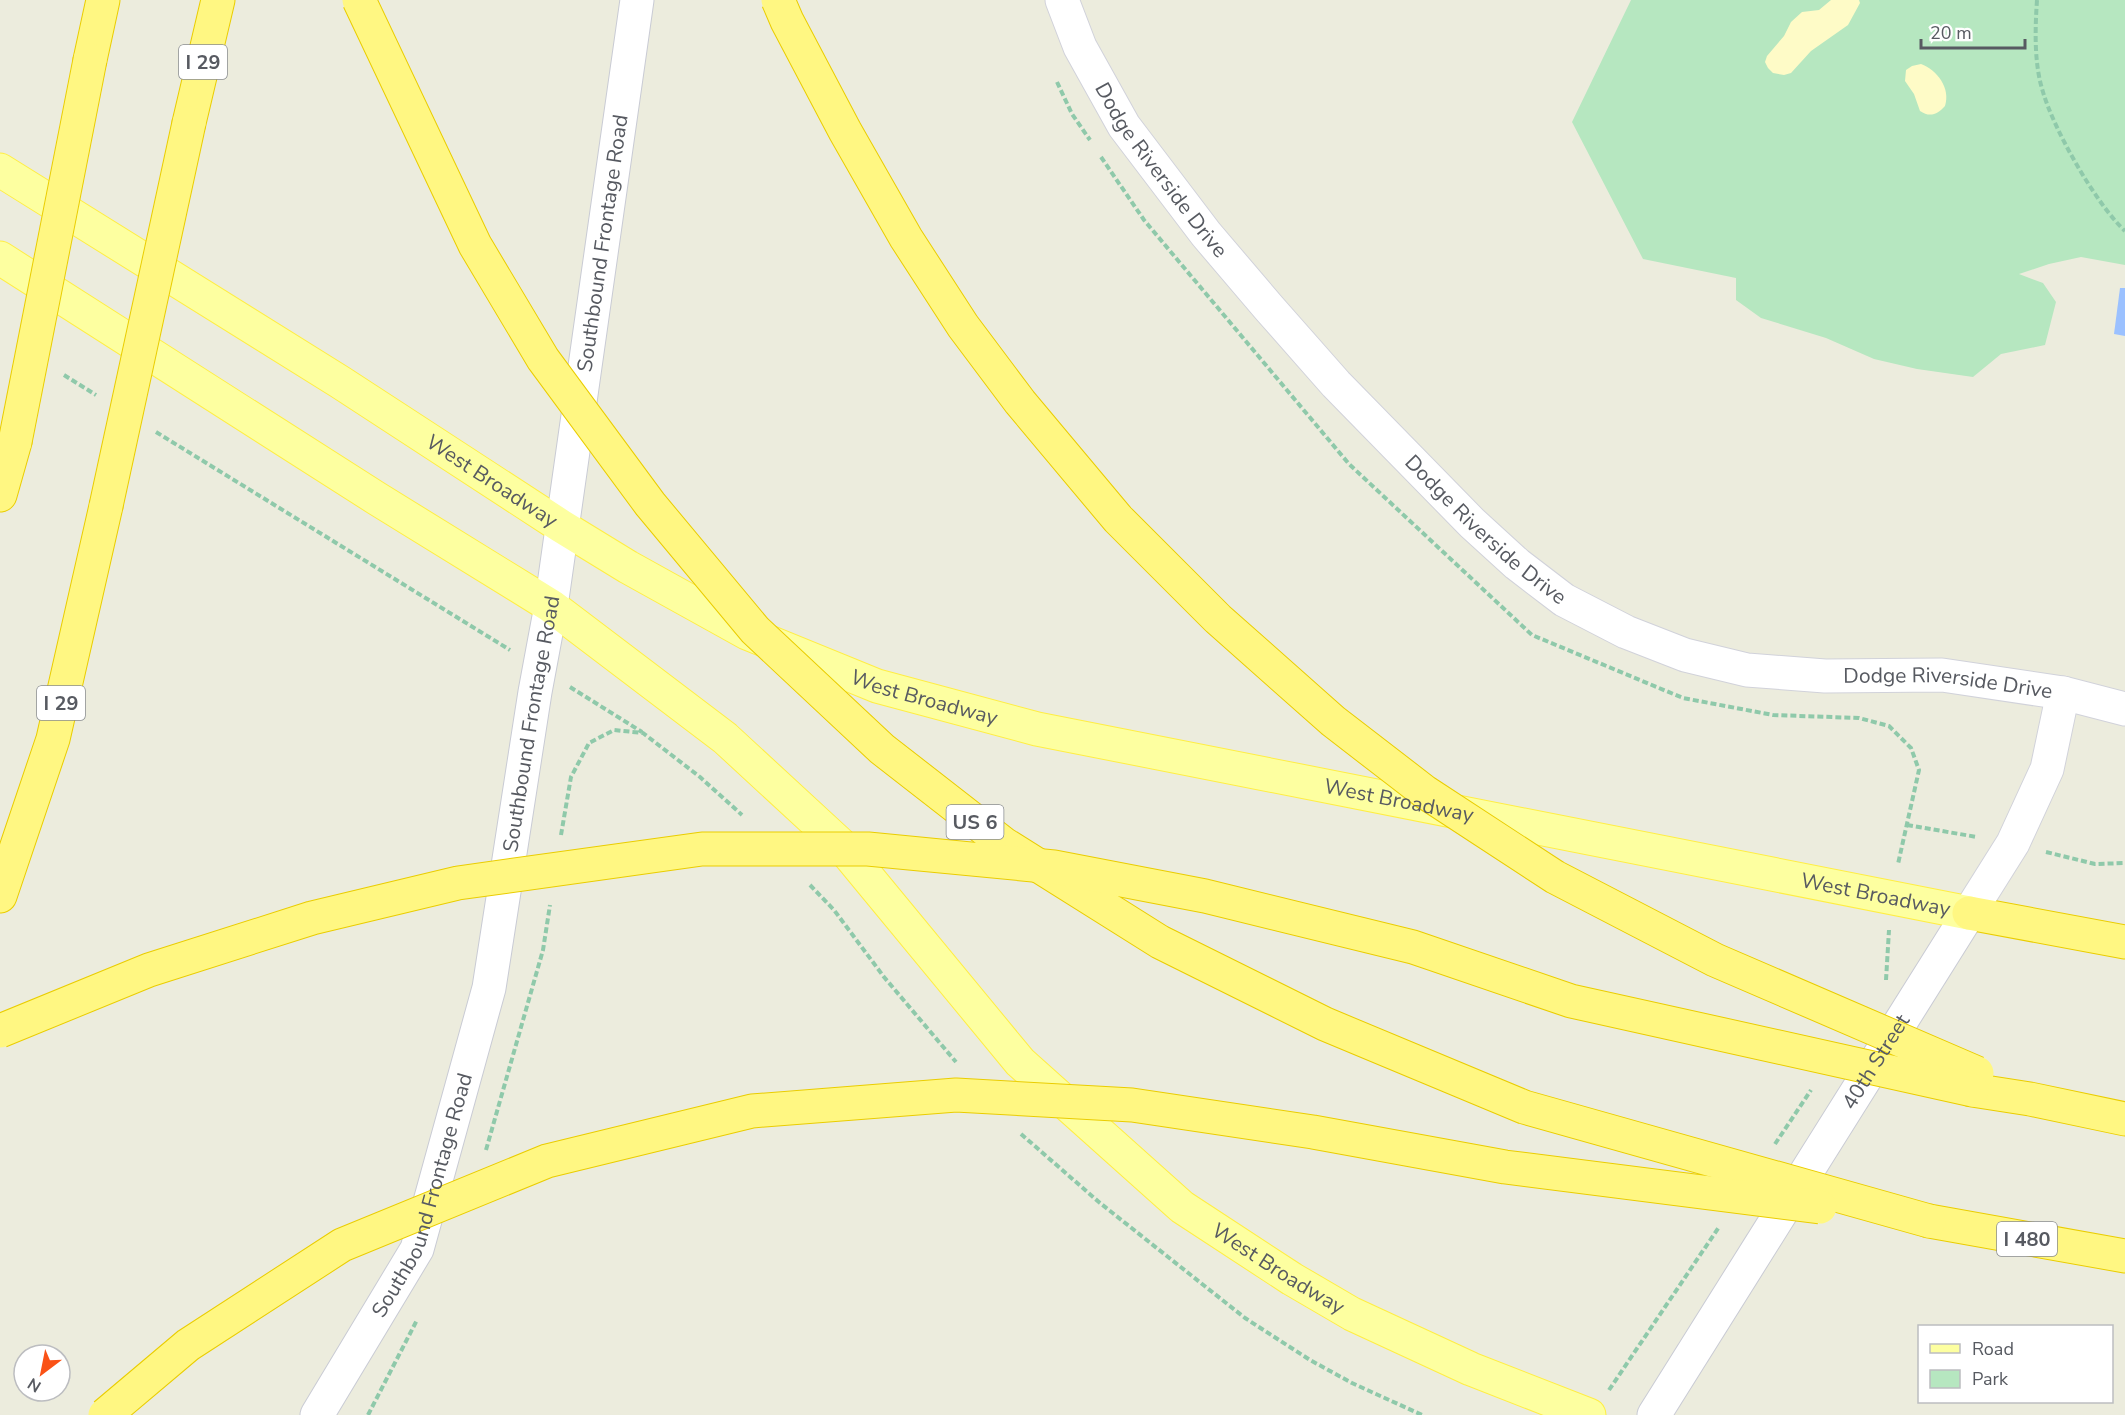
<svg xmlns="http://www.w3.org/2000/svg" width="2125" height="1415" viewBox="0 0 2125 1415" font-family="'Nunito Sans',sans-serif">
<rect width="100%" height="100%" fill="#ececdd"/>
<polygon fill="#b6e7c0" points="1631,0 2125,0 2125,265 2081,257 2049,264 2019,274 2043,283 2056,302 2045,345 2001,354 1973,377 1917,369 1874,359 1826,338 1761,318 1736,300 1736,278 1643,259 1572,122"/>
<g fill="#fefbc7">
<polygon points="1831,0 1859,0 1860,3 1848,25 1811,51 1791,73 1784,75 1773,73 1768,68 1765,62 1767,56 1784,36 1791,22 1802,12 1819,10"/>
<path d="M1921 64C1937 70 1951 88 1945 106 1938 114 1930 118 1920 111L1914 94 1905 81 1906 70 1912 66Z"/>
</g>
<polygon fill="#9bc1ff" points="2120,288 2125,288 2125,336 2114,334"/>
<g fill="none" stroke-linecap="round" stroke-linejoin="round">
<defs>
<g id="street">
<path id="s1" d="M1062 0 1080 47 1124 126 1206 234 1269 308 1336 384 1472 523 1517 564 1564 600 1626 632 1685 655 1747 670 1825 676 1942 675 2063 693 2125 709"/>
<polyline points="1969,913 2013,843 2047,769 2063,693"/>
</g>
<g id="secondary">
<path id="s2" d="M317 1415 417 1249 489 988 535 692 551 606 637 0"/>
<path id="s3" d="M1654 1415 1969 913"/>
</g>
<g id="primary">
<path id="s4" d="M0 170 340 382 561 526 628 567 747 633 877 686 1037 729 1969 913"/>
<path id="s5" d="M0 258 376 498 551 606 725 738 841 845 1020 1062 1182 1207 1292 1279 1352 1314 1471 1369 1589 1415"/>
</g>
<g id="highway">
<polyline points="90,60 103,0"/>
<polyline points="189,123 218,0"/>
<polyline points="0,495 15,442"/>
<polyline points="0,896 53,739 106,506"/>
<polyline points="1969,913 2125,942"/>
<polyline points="1972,1090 2030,1099 2125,1119"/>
<polyline points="1929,1221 2125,1256"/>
</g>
</defs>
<use href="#street" stroke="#d1d2da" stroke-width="35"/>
<use href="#secondary" stroke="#c9cbd4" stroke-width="35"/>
<use href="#primary" stroke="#fe4" stroke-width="35"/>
<use href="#highway" stroke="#eacd00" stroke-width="35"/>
<g stroke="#8fc9aa" stroke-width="4" stroke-dasharray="6 3" stroke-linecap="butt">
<path d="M2037 0C2035 30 2034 64 2043 92 2054 130 2096 204 2125 231"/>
<polyline points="1057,82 1072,114 1090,140"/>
<polyline points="1101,157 1144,220 1349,464 1532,635 1683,698 1773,715 1859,718 1889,726 1911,748 1919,770 1898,864"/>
<polyline points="64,375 96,395"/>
<polyline points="156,432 510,650"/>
<polyline points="570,687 642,732"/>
<polyline points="1907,825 1977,837"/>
<polyline points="561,835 571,777 589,743 614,730 643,733 700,777 742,815"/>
<polyline points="2046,852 2095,864 2125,863"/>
<polyline points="810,885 834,910 884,977 956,1062"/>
<polyline points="1886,980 1889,930"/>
<polyline points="1021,1134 1100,1203 1245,1318 1310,1360 1352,1383 1422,1415"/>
<polyline points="1775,1144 1811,1090"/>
<polyline points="486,1150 543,950 550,905"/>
<polyline points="1609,1390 1719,1227"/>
<polyline points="368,1415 417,1320"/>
</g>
<use href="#street" stroke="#fff" stroke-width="33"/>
<use href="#secondary" stroke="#fff" stroke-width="33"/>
<use href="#primary" stroke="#fdffa0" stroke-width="33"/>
<use href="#highway" stroke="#fff782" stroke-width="33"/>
<defs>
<g id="highway-bridge">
<polyline points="359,0 475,245 543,359 650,504 755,630 882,749 1004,844 1160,942 1325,1024 1524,1107 1929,1221"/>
<polyline points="778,0 787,21 845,131 906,238 963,326 1020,402 1118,519 1218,619 1333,721 1425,792 1555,877 1715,960 1977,1073"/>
<polyline points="15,442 90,60"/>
<polyline points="106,506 189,123"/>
<polyline points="0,1031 149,970 312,918 458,883 702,849 868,849 1054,867 1205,896 1413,947 1571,1001 1972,1090"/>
<polyline points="105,1415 188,1345 342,1245 547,1161 752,1111 956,1095 1132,1105 1313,1132 1505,1167 1820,1207"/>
</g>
</defs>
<use href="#highway-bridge" stroke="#eacd00" stroke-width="35" stroke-linecap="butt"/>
<use href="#highway-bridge" stroke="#fff782" stroke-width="33"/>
</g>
<g text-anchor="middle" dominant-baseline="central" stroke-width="4.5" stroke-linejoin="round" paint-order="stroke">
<g fill="#fff" stroke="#898c90" stroke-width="1.5">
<rect x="179" y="45" width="48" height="34" rx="4.5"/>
<rect x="37" y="686" width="48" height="34" rx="4.5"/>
<rect x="946.5" y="805" width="57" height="34" rx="4.5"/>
<rect x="1997" y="1222" width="60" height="34" rx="4.5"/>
</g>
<g font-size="20" font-weight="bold" fill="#575a61">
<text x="203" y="62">I 29</text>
<text x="61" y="703">I 29</text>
<text x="975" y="822">US 6</text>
<text x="2027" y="1239">I 480</text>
</g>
<g font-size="21" fill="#575a61" stroke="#fff">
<text stroke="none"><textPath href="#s1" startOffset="198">Dodge Riverside Drive</textPath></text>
<text stroke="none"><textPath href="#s2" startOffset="1218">Southbound Frontage Road</textPath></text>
<text stroke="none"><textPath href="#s4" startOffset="582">West Broadway</textPath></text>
<text stroke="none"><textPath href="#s1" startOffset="684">Dodge Riverside Drive</textPath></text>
<text stroke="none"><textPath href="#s1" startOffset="1188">Dodge Riverside Drive</textPath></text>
<text stroke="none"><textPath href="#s4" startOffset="1068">West Broadway</textPath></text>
<text stroke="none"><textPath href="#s2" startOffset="732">Southbound Frontage Road</textPath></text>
<text stroke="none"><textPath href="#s4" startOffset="1554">West Broadway</textPath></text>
<text stroke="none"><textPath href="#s4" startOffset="2040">West Broadway</textPath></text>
<text stroke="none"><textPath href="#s3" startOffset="417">40th Street</textPath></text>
<text stroke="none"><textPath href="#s2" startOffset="246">Southbound Frontage Road</textPath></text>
<text stroke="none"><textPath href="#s5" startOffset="1641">West Broadway</textPath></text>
</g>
</g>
<rect x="1918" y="1325" width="195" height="78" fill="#ffffff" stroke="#bcbdc0" stroke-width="1.5"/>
<rect x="1930" y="1344" width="30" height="9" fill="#fdffa0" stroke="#bcbdc0" stroke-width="1.5"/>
<text x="1972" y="1355" font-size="18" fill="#575a61">Road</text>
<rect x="1930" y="1370" width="30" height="18" fill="#b6e7c0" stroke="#bcbdc0" stroke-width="1.5"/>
<text x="1972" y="1385" font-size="18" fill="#575a61">Park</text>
<g transform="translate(42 1373) rotate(212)"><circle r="28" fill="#ffffff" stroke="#bcbdc0" stroke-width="1.5"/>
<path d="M0-4.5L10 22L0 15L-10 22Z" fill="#fa5216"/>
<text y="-9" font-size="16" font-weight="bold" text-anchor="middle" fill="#575a61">N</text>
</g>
<path d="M1921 39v9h104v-9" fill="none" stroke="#575a61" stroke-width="3"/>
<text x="1930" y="39" font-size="18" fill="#575a61" stroke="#ffffff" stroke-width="4.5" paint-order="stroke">20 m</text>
</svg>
